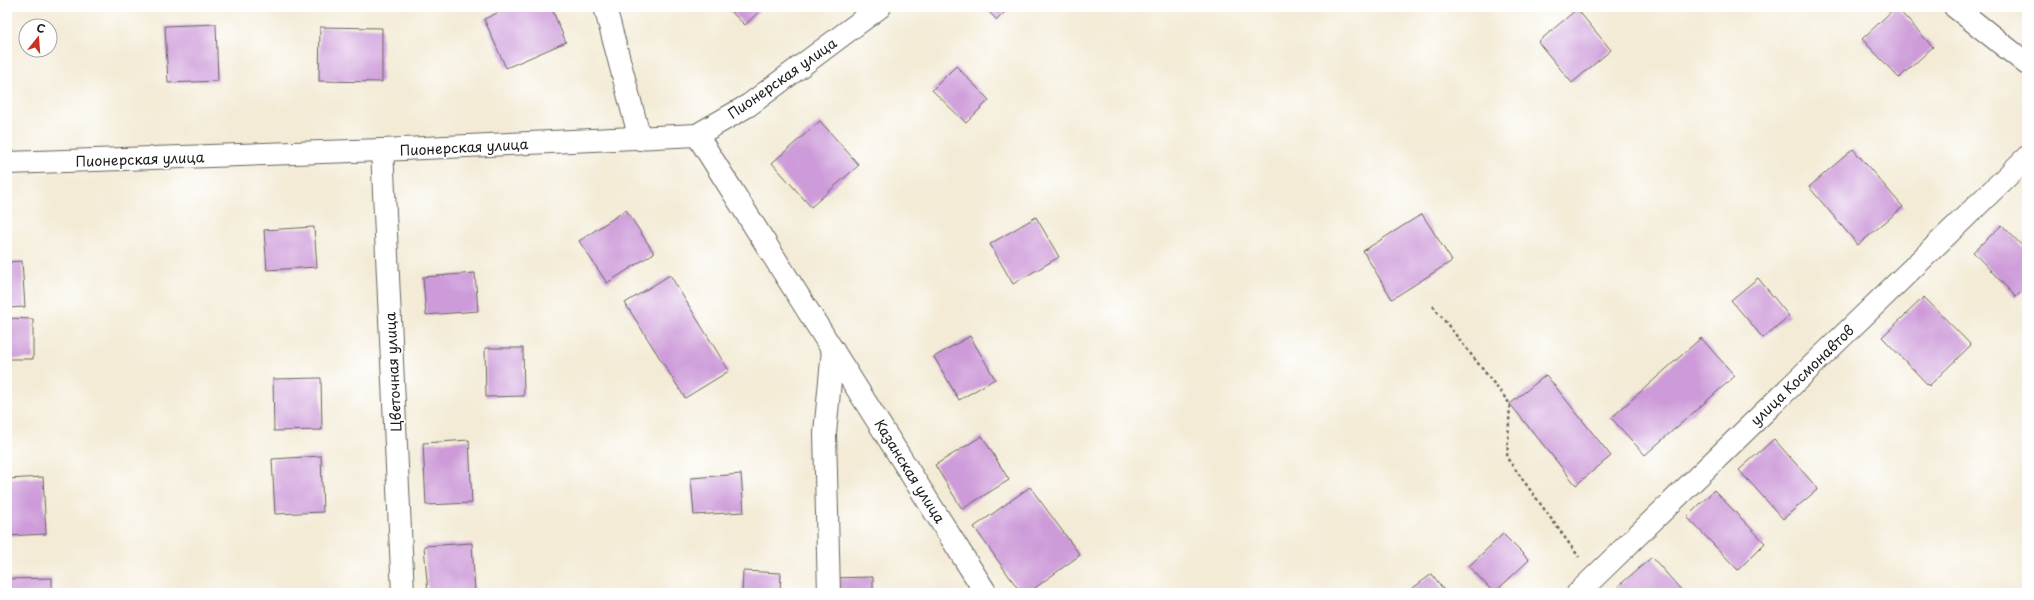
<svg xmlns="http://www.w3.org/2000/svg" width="2034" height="600" viewBox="0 0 2034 600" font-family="'Playpen Sans',sans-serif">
<rect width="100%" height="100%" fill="#fff"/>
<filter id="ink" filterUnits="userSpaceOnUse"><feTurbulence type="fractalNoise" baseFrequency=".025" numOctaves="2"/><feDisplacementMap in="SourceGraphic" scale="8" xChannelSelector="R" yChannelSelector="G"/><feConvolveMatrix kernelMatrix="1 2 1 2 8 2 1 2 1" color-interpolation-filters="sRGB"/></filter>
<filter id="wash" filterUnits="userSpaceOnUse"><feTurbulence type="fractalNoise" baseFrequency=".012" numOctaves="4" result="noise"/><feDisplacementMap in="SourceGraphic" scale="16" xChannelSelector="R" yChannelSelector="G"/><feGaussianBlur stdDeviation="0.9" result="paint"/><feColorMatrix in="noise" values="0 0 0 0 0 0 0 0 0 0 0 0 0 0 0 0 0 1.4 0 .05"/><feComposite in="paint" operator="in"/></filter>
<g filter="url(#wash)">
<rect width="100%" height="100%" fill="#f3ebd6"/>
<g id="blocks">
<g fill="#cd9bd9">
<polygon points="510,7 551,7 566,42 506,68 484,19"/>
<polygon points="726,7 764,7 745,25"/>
<polygon points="984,7 1010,7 997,20"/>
<polygon points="1896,7 1933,47 1899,78 1862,39"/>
<polygon points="1577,9 1611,50 1572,83 1538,42"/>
<polygon points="216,24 218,81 168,83 165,26"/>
<polygon points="320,27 382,28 382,82 319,81"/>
<polygon points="956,66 989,100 966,123 932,90"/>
<polygon points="820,121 859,165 811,207 772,163"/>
<polygon points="1853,149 1903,207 1858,245 1809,187"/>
<polygon points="626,210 654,253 607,283 579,241"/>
<polygon points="1422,214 1452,261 1392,299 1363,251"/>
<polygon points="1036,217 1059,257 1013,284 990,244"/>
<polygon points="2002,225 2027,251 2027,287 2016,297 1973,252"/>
<polygon points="314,227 317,267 267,270 264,230"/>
<polygon points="22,261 25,307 7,308 7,262"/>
<polygon points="475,273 478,311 426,315 423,277"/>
<polygon points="670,275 729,371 685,398 625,303"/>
<polygon points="1758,278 1789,316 1763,338 1731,300"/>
<polygon points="1924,297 1971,345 1929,386 1882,337"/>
<polygon points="7,318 33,319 33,359 7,359"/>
<polygon points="970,336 995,379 959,400 934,357"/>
<polygon points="1701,338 1735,376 1645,455 1611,418"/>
<polygon points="485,348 523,348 524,396 486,397"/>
<polygon points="1546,375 1611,456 1576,485 1510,404"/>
<polygon points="321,378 322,430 274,431 273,379"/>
<polygon points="982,436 1009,480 962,509 935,465"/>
<polygon points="1774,439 1818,489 1783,519 1739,470"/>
<polygon points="469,440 472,503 426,505 423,443"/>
<polygon points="321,456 323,512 275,514 272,459"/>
<polygon points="741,474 744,512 694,515 691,478"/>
<polygon points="43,477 46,534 7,536 7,479"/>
<polygon points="1030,487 1080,555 1028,593 1021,593 974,527"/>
<polygon points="1714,490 1765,543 1738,570 1687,517"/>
<polygon points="1503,534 1529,560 1494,593 1469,566"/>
<polygon points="472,543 475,593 428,593 424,546"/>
<polygon points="1652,557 1684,593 1621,593 1616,588"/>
<polygon points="743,571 781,573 780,593 742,593"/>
<polygon points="1432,574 1446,593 1406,593"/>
<polygon points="873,577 873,593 830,593 829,578"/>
<polygon points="52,578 52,593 7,593 7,579"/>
<polygon points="347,590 347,593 322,593 322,592"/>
</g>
</g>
</g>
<g filter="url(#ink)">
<use href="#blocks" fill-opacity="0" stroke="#67645d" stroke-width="1"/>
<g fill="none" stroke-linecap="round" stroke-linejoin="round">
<defs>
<g id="minor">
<polyline points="605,7 640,139"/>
<polyline points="1955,7 2027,64"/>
<polyline points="697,135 986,593"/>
<polyline points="382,150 403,593"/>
<polyline points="7,163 382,150 697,135 749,105 880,7"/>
<polyline points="829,593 825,433 833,350"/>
<polyline points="1578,593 2027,157"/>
</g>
</defs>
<use href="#minor" stroke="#67645d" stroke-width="24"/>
<polyline stroke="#67645d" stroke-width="2.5" stroke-dasharray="3 3" stroke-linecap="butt" points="1433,306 1510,404 1507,458 1579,557"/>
<use href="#minor" stroke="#fff" stroke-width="22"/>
</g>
</g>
<g text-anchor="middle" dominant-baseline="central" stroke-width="3.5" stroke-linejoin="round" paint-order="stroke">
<g font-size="14" fill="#1c1c1c" stroke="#fff">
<text transform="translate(782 78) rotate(-35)">Пионерская улица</text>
<text transform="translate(464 147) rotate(-3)">Пионерская улица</text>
<text transform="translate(140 159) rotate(-2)">Пионерская улица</text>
<text transform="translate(393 372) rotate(-93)">Цветочная улица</text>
<text transform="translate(1802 375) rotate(-44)">улица Космонавтов</text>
<text transform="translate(910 471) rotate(58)">Казанская улица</text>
</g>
</g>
<rect width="2034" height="600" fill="none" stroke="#fff" stroke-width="24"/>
<g transform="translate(38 38) rotate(17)"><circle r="19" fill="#ffffff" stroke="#a4a4a4"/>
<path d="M0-3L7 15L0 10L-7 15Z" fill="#c8321e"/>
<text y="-6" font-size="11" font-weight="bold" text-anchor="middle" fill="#1c1c1c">С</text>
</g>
</svg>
